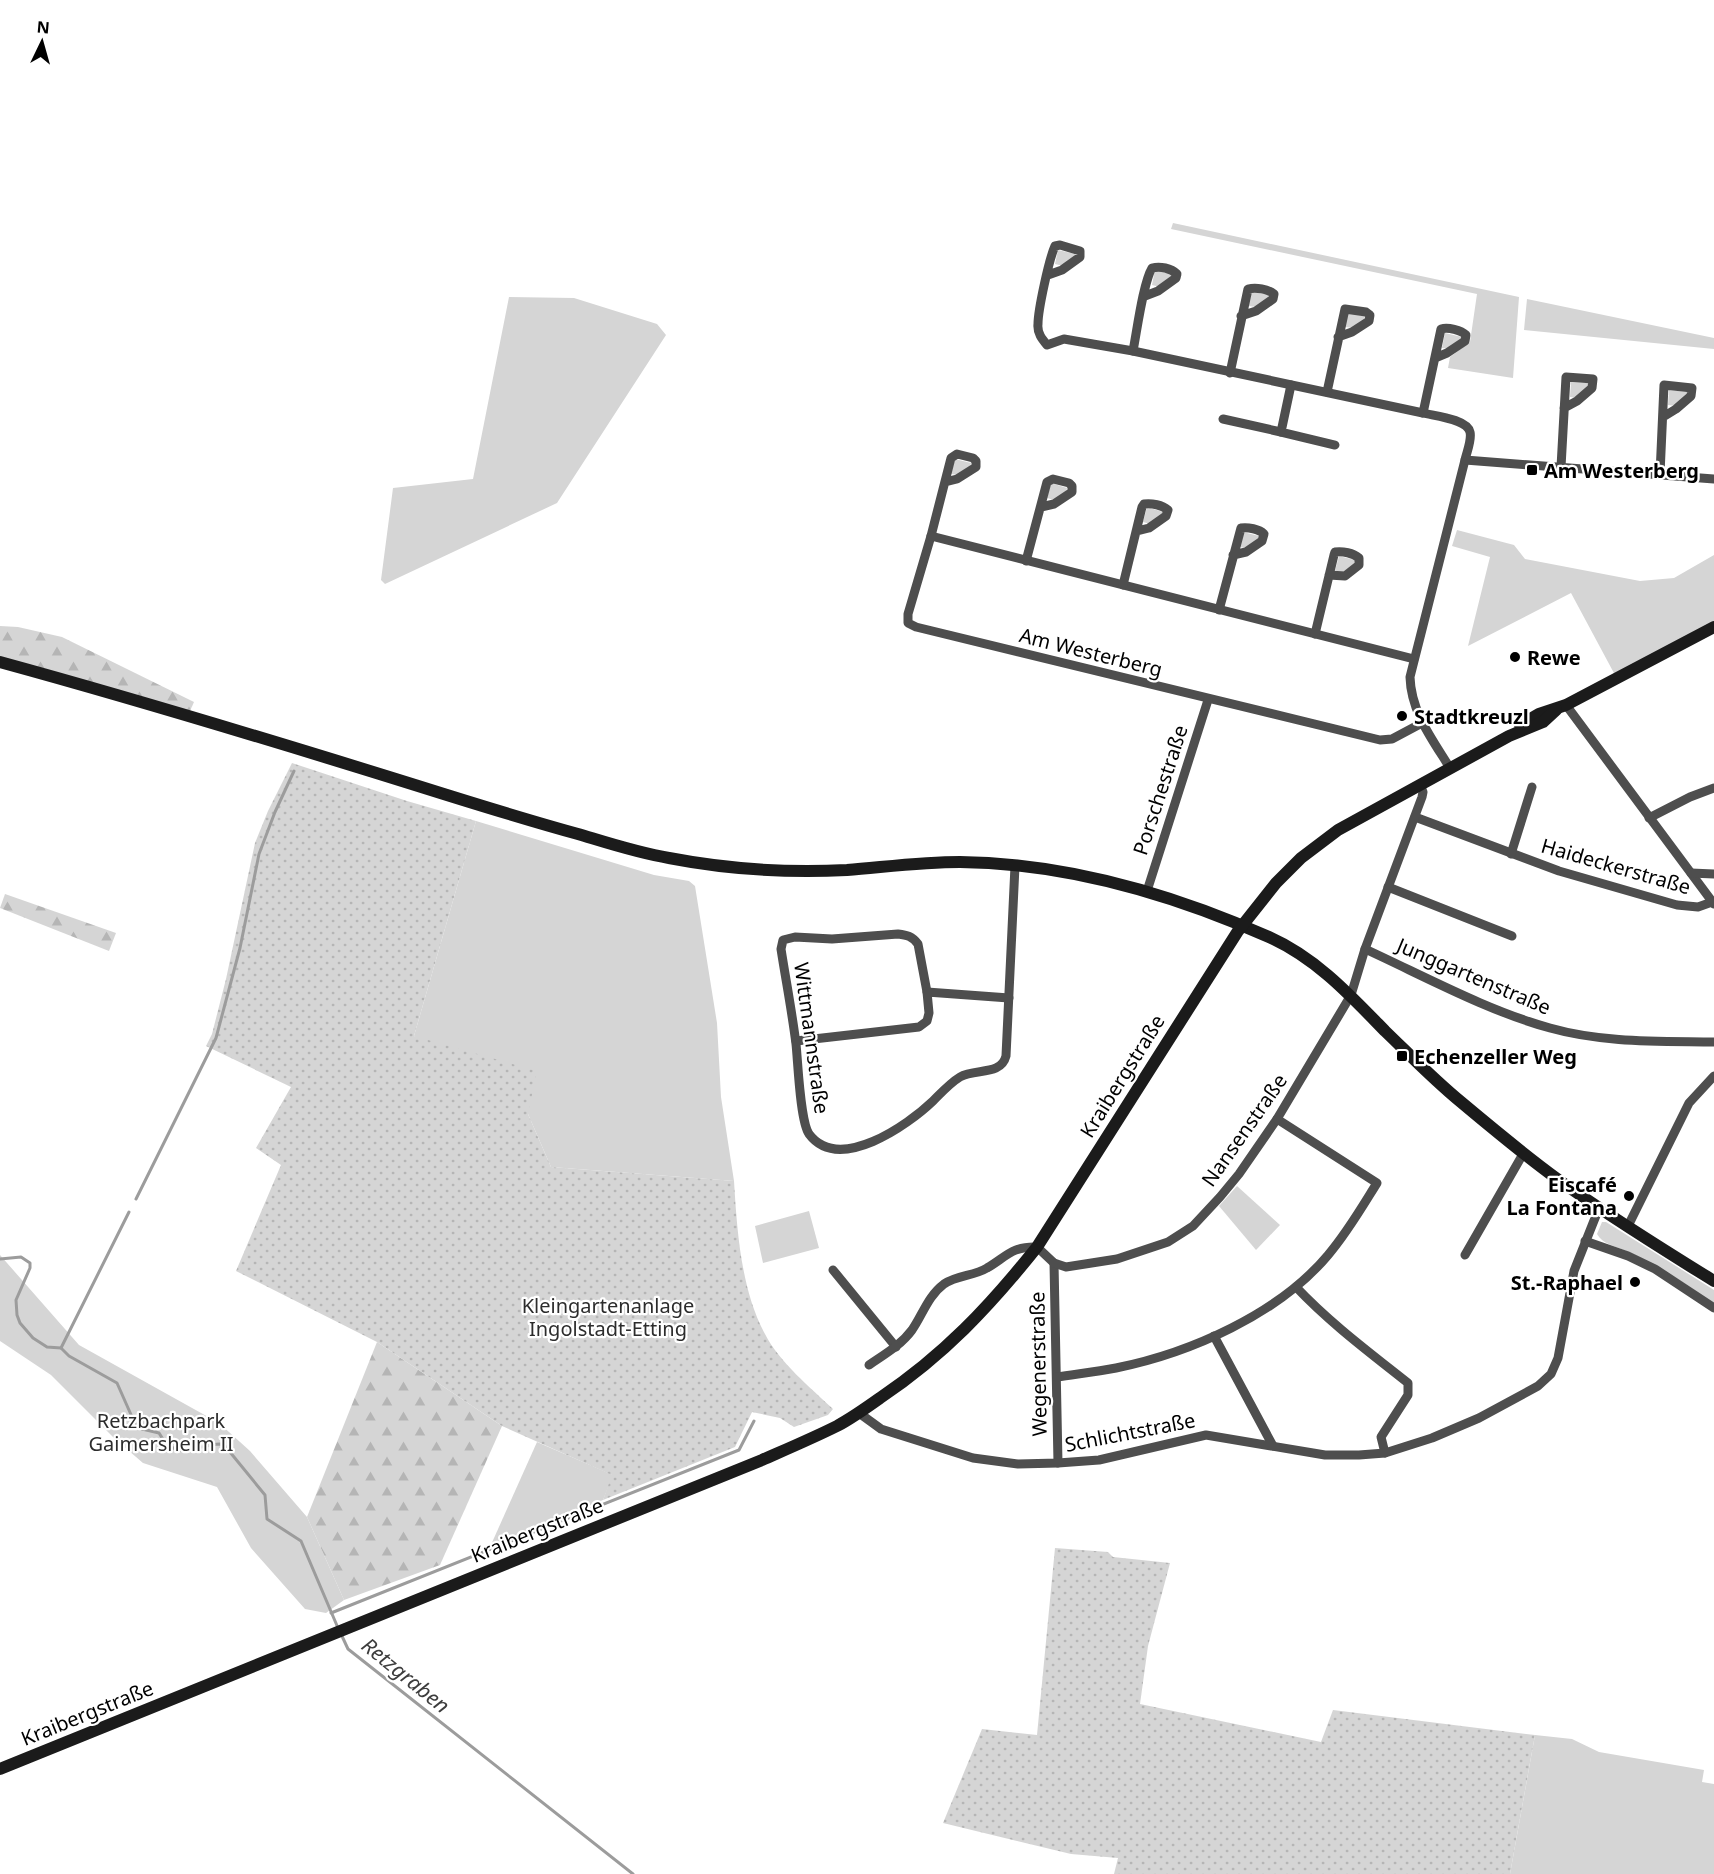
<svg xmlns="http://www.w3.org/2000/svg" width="1714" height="1874" viewBox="0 0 1714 1874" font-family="'Noto Sans',sans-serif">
<defs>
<pattern id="forest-firs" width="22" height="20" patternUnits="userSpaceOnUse" patternTransform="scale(1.5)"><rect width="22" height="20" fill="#d5d5d5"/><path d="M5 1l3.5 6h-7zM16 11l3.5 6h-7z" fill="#b5b5b5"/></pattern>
<pattern id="garden-dots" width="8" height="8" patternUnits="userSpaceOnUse" patternTransform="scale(1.5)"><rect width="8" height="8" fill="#d5d5d5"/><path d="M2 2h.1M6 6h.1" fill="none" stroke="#b5b5b5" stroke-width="1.8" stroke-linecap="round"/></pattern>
</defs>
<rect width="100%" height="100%" fill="#fff"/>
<g fill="#d5d5d5">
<polygon points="1173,223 1519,297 1513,378 1448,368 1450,357 1470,342 1477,294 1171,229"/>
<polygon points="1058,250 1075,254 1074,259 1063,266 1055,264"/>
<polygon points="1155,270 1172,274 1171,279 1160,287 1152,285"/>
<polygon points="1252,291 1269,295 1268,300 1256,307 1248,306"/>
<polygon points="509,297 574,298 657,324 666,335 557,503 385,584 381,580 393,488 473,479"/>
<polygon points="1527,299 1714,338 1714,349 1524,330"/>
<polygon points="1348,312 1365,316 1364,321 1353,328 1345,327"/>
<polygon points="1445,333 1462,337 1461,342 1450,349 1442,348"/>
<polygon points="1571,382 1588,383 1588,389 1577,398 1570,397"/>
<polygon points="1669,390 1687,392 1687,397 1676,406 1668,405"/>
<polygon points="955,459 971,463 970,468 958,475 951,474"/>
<polygon points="1051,483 1067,488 1066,493 1054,500 1047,498"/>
<polygon points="1147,507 1163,512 1162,517 1150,524 1143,522"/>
<polygon points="1457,530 1514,545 1525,559 1640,581 1674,578 1714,555 1714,622 1615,675 1571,593 1468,646 1490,557 1452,546"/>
<polygon points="1243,532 1259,536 1258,541 1246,548 1239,547"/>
<polygon points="1339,556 1355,560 1354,565 1341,573 1335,571"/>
<polygon points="476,821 654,875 689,881 695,886 717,1023 721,1097 734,1181 551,1167 528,1114 414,1036"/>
<polygon points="1237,1186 1280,1225 1256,1250 1219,1206"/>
<polygon points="809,1211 819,1248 763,1263 755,1226"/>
<path d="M1602 1222H1606L1714 1290V1304C1686 1284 1657 1264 1624 1250 1614 1246 1603 1244 1597 1234Z"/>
<polygon points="0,1255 79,1345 219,1423 250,1451 307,1517 344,1600 326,1613 305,1609 251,1548 217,1487 143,1463 114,1438 51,1375 0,1341"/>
<polygon points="537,1442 613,1475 603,1500 490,1547"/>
<polygon points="1535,1735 1572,1739 1599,1752 1704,1770 1702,1782 1714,1784 1714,1874 1510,1874"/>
</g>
<g fill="url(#forest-firs)">
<polygon points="0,626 18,627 62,637 194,702 190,711 0,657"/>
<polygon points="5,894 116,933 109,951 0,908"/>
<polygon points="377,1342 502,1426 440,1565 344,1600 307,1517"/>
</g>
<g fill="url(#garden-dots)">
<path d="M292 763 407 801 476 821 414 1036 537 1071 528 1114 551 1167 734 1181C737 1230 741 1290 765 1334 779 1362 811 1388 833 1409L828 1415 794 1427 780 1418 752 1412 735 1447 603 1500 612 1475 502 1426 377 1342 236 1271 281 1165 256 1148 291 1087 206 1046 212 1034 226 979 255 843 268 811Z"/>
<polygon points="1055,1548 1108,1552 1113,1557 1170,1563 1148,1646 1140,1704 1321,1742 1333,1710 1535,1735 1510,1874 1114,1874 1118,1858 1071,1854 943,1823 982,1729 1037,1735"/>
</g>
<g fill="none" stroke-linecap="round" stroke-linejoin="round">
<g stroke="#9c9c9c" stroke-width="3">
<polyline points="136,1199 216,1038 240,948 259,854 275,812 294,771"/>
<path d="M0 1259 21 1257 30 1263V1268L16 1300 17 1315 20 1323 33 1338 47 1347 61 1348 69 1356 117 1383 136 1426 142 1429 159 1433C175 1463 195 1445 220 1444L225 1446 265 1495 267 1519 301 1541 338 1628"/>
<polyline points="61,1348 129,1212"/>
<polyline points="331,1613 739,1450 754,1421"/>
<polyline points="341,1634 348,1649 633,1874"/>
</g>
<g stroke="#4e4e4e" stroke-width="9">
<path d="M1048 275 1062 270 1080 257V251L1060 245 1055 246C1049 259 1038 310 1038 324 1037 333 1042 339 1047 345L1064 339 1133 351 1423 413C1435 416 1467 419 1470 432 1472 440 1467 451 1465 460L1410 677C1411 712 1432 739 1450 768"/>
<path d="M1133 351C1137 331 1143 283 1152 268 1160 266 1171 268 1177 274L1176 278 1158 291 1145 296"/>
<path d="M1230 373 1248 289C1256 287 1268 289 1274 294L1273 299 1256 311 1241 316"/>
<polyline points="1291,385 1281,432 1335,445"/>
<polyline points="1327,392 1345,309 1366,312 1370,315 1369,321 1352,332 1338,337"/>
<path d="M1423 413 1441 329C1448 327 1461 330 1466 335L1465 341 1447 353 1435 358"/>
<polyline points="1223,419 1281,432"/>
<polyline points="1465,460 1714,479"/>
<polyline points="1561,467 1566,377 1593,379 1592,388 1577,401 1564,408"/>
<polyline points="1660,474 1664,385 1692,388 1691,396 1676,409 1663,417"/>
<polyline points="945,482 957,479 976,467 976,461 973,458 957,454 951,458 931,536 908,614 908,623 916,627 1380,740 1392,739 1422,723"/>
<polyline points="931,536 1414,659"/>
<polyline points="1026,561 1047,482 1053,479 1069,483 1072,486 1072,492 1054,504 1041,507"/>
<path d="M1123 585 1142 507 1144 504C1152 503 1162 505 1168 510L1166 516 1149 528 1137 531"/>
<path d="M1219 610 1241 528C1248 527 1259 529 1264 534L1262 541 1246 552 1233 555"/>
<path d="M1315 634 1334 555 1335 552C1343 551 1353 553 1359 558V565L1345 576 1329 575"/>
<polyline points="1566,705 1714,904"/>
<polyline points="1415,817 1559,871 1677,905 1698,907 1712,902"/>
<polyline points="1649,818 1690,797 1714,788"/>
<polyline points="1511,854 1532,787"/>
<polyline points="1691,873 1714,874"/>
<polyline points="1388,887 1512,936"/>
<polyline points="1147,891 1208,700"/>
<path d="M1365 949C1424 976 1488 1011 1550 1028 1603 1043 1659 1041 1714 1042"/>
<path d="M927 992 918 944C912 936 907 935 898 934L832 939 795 937 783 940 781 949C786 981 792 1012 796 1044 798 1062 800 1121 809 1134 839 1174 908 1125 933 1101 941 1093 950 1083 960 1077 975 1068 1001 1076 1006 1056L1015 866"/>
<polyline points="796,1041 919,1027 927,1021 929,1013 927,992 1009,998"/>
<polyline points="1628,1226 1689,1103 1714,1076"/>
<polyline points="1585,1241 1628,1256 1655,1269 1714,1308"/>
<polyline points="1465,1255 1523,1154"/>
<polyline points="1054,1263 1058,1463"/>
<polyline points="833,1270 896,1347"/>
<path d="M1296 1287C1330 1323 1369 1352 1408 1383V1395L1381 1437 1385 1453"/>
<polyline points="1214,1336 1273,1446"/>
<path d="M869 1365C885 1354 901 1345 912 1330 923 1314 928 1296 944 1284 957 1275 974 1276 987 1268 1006 1257 1012 1246 1037 1247L1054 1263 1066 1267 1117 1259 1168 1242 1193 1226 1220 1197 1239 1174 1277 1119 1351 995 1365 949 1422 797 1423 792 1420 784"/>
<path d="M1057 1377C1076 1374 1096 1372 1116 1368 1190 1353 1279 1314 1328 1255 1347 1233 1362 1207 1377 1183L1277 1119"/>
<polyline points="859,1413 881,1429 973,1458 1018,1464 1058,1463 1099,1460 1206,1435 1325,1455 1359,1455 1385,1453 1432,1438 1479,1418 1538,1386 1551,1374 1558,1358 1574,1271 1599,1208"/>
</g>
<g stroke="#1b1b1b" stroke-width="12">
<path d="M0 662C139 700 277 742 415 785 469 802 523 819 578 834 608 843 638 853 669 858 726 869 788 873 847 870 885 867 922 862 960 862 1067 863 1172 894 1269 937 1316 958 1350 995 1385 1031 1410 1055 1434 1080 1461 1102 1492 1128 1523 1154 1556 1178 1607 1215 1661 1248 1714 1281"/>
<polyline points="1520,725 1539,714 1566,705 1714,627"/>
<path d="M0 1769 762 1460C787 1449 813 1438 837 1426 852 1418 866 1408 880 1398 944 1355 989 1307 1037 1247L1238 931 1276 883 1301 858 1338 830 1509 736 1543 722 1556 710"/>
</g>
</g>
<g fill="#000" stroke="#fff" stroke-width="2">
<rect x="1526" y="464" width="12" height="12" rx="3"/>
<circle cx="1515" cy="657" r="6"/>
<circle cx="1402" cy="716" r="6"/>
<rect x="1396" y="1050" width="12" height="12" rx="3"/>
<circle cx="1629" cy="1196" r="6"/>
<circle cx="1635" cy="1282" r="6"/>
</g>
<g text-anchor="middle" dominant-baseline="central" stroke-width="4.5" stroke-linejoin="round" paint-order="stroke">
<g font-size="20" font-weight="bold" fill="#000" stroke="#fff" text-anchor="start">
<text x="1544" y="470">Am Westerberg</text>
<text x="1527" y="657">Rewe</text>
<text x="1414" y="716">Stadtkreuzl</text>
<text x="1414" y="1056">Echenzeller Weg</text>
<text x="1617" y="1184" text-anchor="end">Eiscafé<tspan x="1617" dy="23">La Fontana</tspan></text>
<text x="1623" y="1282" text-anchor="end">St.-Raphael</text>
</g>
<g font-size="20" fill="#000" stroke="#fff">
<text transform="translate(1091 652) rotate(14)">Am Westerberg</text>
<text transform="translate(1160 790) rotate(-72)">Porschestraße</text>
<text transform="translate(1616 866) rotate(16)">Haideckerstraße</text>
<text transform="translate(1474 976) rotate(23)">Junggartenstraße</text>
<text transform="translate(812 1038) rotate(82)">Wittmannstraße</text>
<text transform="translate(1122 1076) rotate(-58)">Kraibergstraße</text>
<text transform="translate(1244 1130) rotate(-55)">Nansenstraße</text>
<text transform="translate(1038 1364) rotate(-91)">Wegenerstraße</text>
<text transform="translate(1130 1432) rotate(-11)">Schlichtstraße</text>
<text transform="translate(537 1530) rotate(-22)">Kraibergstraße</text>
<text transform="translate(87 1713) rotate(-22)">Kraibergstraße</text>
</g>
<g font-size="20" fill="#2c2c2c" stroke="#fff">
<text x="608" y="1305">Kleingartenanlage<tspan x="608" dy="23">Ingolstadt-Etting</tspan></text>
<text x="161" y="1420">Retzbachpark<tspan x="161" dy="23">Gaimersheim II</tspan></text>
</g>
<g font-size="21" font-style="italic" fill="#3d3d3d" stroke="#fff">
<text transform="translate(406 1675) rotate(39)">Retzgraben</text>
</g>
</g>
<g transform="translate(42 42) rotate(5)" stroke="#ffffff" stroke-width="4.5" paint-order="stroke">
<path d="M0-4.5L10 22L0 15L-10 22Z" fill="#000000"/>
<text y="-9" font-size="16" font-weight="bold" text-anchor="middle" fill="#000000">N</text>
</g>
</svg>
